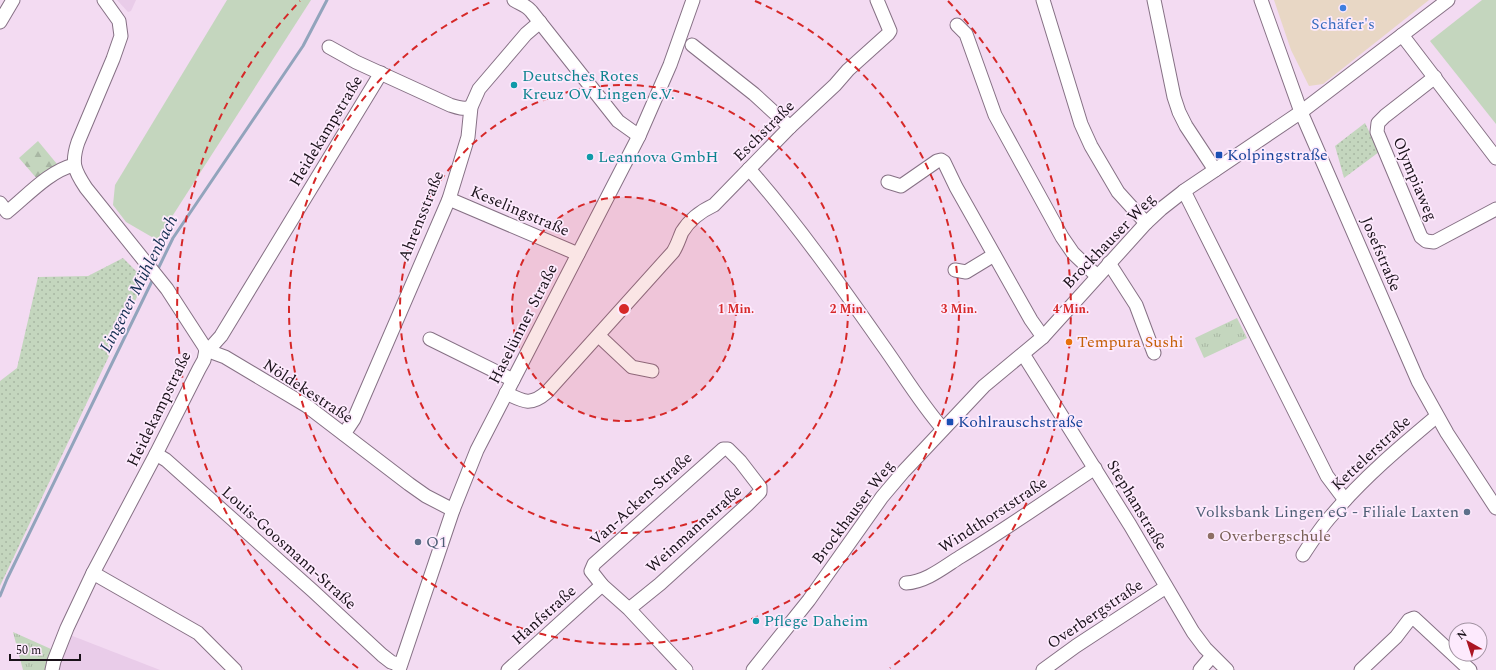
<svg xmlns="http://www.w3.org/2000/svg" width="1496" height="670" viewBox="0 0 1496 670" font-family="Spectral,serif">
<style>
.commercial{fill:#e8d7c5}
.built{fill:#e9cce9}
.grass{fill:url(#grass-dots)}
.forest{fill:url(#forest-firs)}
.park{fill:url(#park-tufts)}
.pitch{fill:#c4d6be}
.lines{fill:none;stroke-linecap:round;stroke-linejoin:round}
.stream{stroke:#92a4bc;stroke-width:3}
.minor-casing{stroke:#867185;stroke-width:15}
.minor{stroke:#fff;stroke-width:13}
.ring{fill:none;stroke:#d62828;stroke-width:2;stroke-dasharray:7 5}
.shop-dot{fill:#3f7fe0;stroke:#fdeafd;stroke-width:1.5}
.culture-dot{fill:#0f9aa8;stroke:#fdeafd;stroke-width:1.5}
.transit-dot{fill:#1a4fb4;stroke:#fdeafd;stroke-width:1.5}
.food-dot{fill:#e8710a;stroke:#fdeafd;stroke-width:1.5}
.service-dot{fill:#5c6f8a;stroke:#fdeafd;stroke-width:1.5}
.education-dot{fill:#8d6e63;stroke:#fdeafd;stroke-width:1.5}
.labels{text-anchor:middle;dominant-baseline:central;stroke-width:3.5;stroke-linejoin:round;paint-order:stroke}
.shop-label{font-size:16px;fill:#366cbe;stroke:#fdeafd}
.culture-label{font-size:16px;fill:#0d838f;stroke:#fdeafd;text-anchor:start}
.street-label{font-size:16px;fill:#191119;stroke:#fdeafd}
.transit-label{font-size:16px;fill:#164399;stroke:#fdeafd;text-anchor:start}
.food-label{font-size:16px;fill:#c56008;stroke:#fdeafd;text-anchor:start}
.service-label{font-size:16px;fill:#4e5e75;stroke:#fdeafd;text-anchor:end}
.education-label{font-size:16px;fill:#785e54;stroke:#fdeafd;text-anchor:start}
.water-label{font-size:17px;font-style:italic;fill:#132e51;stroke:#fdeafd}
.centre{fill:#d62828;stroke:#fdeafd;stroke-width:2}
.ring-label{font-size:12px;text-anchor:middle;font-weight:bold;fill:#d62828;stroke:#fdeafd;stroke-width:3.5;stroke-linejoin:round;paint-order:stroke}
</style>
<defs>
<pattern id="grass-dots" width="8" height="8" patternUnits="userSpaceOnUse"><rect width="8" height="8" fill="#c4d6be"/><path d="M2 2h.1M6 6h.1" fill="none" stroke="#a8b7a3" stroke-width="1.8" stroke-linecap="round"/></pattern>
<pattern id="forest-firs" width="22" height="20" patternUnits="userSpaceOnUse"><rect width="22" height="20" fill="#c4d6be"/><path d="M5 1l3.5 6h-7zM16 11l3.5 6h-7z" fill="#a8b7a3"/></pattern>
<pattern id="park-tufts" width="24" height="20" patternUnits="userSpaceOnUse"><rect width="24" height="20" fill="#c4d6be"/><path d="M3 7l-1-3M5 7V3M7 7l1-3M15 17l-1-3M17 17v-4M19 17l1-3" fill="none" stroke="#a8b7a3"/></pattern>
</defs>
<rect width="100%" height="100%" fill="#f3dbf2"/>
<path class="commercial" d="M1274 0H1429L1323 84 1309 86 1291 50Z"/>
<g class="built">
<path d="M117 0H136L131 11 128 12Z"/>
<path d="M70 635 160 670H59L60 663Z"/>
</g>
<g class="grass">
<path d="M1365 123 1379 152 1344 178 1335 146Z"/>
<path d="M123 258 145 280 0 586V381L17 368 38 277 88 276Z"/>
</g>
<path class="forest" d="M38 141 57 164 38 180 19 158Z"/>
<g class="park">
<path d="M1237 318 1247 338 1204 358 1195 338Z"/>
<path d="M13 632 51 649 46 670H23Z"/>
</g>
<g class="pitch">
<path d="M227 0H311L157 240 126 222 113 205 115 185Z"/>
<path d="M1482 0H1496V124L1430 41Z"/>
</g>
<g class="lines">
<g class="stream">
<path d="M157 271 173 238 303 46 327 0"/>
<path d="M0 596 7 579 154 277"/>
</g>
<defs>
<g id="minor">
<path d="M104 0 119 21 121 36 113 59 78 142C71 163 74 170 86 188L167 289 204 346 206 350"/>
<path d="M514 0C520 4 526 5 531 11L618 121 639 136"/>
<path d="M1043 0 1081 124 1091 146 1118 192 1146 223"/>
<path d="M1154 0 1174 97 1179 112 1186 126 1215 170"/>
<path d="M1261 0 1301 112 1418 381 1447 433 1496 508"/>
<path d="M0 22 13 0"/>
<path d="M957 25 966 34 995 115 1062 237 1073 253 1097 276"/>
<path d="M1402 35 1496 158"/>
<path d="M692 45 754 94 790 127"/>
<path d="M329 47 356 62 450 105C456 107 464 110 471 107"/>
<path d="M1435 77 1385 116 1378 123 1377 132 1421 237 1426 241 1434 242 1496 209"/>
<path d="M749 169C797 224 839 283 881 343 902 372 920 403 943 429"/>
<path d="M888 182 901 186 937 161 941 160 944 162 956 187 1031 320 1043 337"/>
<path d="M1184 191 1327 476 1345 500"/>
<path d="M449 199 578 254"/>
<path d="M0 203 7 212C27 196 49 171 74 165"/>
<path d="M1109 263 1136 305 1154 353"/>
<path d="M955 270 966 272 994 255"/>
<path d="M599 336 632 367 652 371"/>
<path d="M430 339 513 380"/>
<path d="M206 350 225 357 307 406 409 484 426 496 453 510"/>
<path d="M1023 354 1130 525 1193 632 1205 648 1227 670"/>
<path d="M506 393C524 402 531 406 547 392L673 252C677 246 679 239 682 232 690 219 701 211 714 205L790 127 835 85 848 70 888 34 890 31 877 0"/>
<path d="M344 434 354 419 449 199 468 137 471 107 479 89 526 34 540 22"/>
<path d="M156 454 166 460 313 591 382 655 391 662 400 665"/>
<path d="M1303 555C1312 541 1321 527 1332 515 1363 478 1400 447 1437 416"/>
<path d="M93 573 198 633 235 670"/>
<path d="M906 583C926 582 944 567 960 557 1006 529 1050 498 1095 468"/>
<path d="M629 609 660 584 747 505 760 492V487L740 461 728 449H723L594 564 591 571 602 585 629 609 686 670"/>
<path d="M52 670 54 661 67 628 93 573 156 454 199 369 204 360 206 350 212 346 221 336 381 73"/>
<path d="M399 670 453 510 477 450 639 136 670 65 693 0"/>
<path d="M508 670 602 585"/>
<path d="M753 670 809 600 882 497 904 471 984 386 1043 337 1146 223 1161 209 1184 191 1301 112 1448 0"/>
<path d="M1043 670 1076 646 1166 587"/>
<path d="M1200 670 1212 656"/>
<path d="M1361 670 1396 637 1409 620 1414 618 1470 670"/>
</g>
</defs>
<use href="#minor" class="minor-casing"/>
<use href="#minor" class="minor"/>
</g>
<circle cx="624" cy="309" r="112" fill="#d62828" fill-opacity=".12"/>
<g class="ring">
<circle cx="624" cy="309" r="112"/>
<circle cx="624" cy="309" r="224"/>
<path d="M755 1A335 335 0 1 1 493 1"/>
<path d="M358 668A447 447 0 0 1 300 1M948 1A447 447 0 0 1 890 668"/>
</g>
<circle class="shop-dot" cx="1343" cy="8" r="4"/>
<g class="culture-dot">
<circle cx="514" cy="85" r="4"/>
<circle cx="590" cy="157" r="4"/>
<circle cx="756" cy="621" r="4"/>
</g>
<g class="transit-dot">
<rect x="1215" y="151" width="8" height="8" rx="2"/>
<rect x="946" y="418" width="8" height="8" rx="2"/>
</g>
<circle class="food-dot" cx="1069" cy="342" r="4"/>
<g class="service-dot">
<circle cx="1467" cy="512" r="4"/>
<circle cx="418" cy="542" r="4"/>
</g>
<circle class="education-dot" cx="1211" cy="536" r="4"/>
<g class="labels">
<g class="shop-label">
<text x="1343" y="24">Schäfer's</text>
</g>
<g class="culture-label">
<text x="522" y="76">Deutsches Rotes<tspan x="522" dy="18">Kreuz OV Lingen e.V.</tspan></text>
<text x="598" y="157">Leannova GmbH</text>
<text x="764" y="621">Pflege Daheim</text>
</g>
<g class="street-label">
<text transform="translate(326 131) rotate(-59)">Heidekampstraße</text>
<text transform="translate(764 131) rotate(-45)">Eschstraße</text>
<text transform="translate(1415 179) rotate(67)">Olympiaweg</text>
<text transform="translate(520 211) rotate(23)">Keselingstraße</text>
<text transform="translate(421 216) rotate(-68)">Ahrensstraße</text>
<text transform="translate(1109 241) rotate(-46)">Brockhauser Weg</text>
<text transform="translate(1381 254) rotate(67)">Josefstraße</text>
<text transform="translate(523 324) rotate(-63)">Haselünner Straße</text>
<text transform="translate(308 391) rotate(33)">Nöldekestraße</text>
<text transform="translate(159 409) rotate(-64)">Heidekampstraße</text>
<text transform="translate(1371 453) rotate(-43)">Kettelerstraße</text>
<text transform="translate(641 499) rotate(-42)">Van-Acken-Straße</text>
<text transform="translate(1137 505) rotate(59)">Stephanstraße</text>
<text transform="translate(853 512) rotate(-53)">Brockhauser Weg</text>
<text transform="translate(993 515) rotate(-33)">Windthorststraße</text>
<text transform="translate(694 529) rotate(-42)">Weinmannstraße</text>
<text transform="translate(289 548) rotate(42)">Louis-Goosmann-Straße</text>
<text transform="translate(1095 614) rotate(-34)">Overbergstraße</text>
<text transform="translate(544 615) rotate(-42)">Hanfstraße</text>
</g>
<g class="transit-label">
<text x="1227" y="155">Kolpingstraße</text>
<text x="958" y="422">Kohlrauschstraße</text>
</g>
<g class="food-label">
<text x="1077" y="342">Tempura Sushi</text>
</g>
<g class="service-label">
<text x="1459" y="512">Volksbank Lingen eG - Filiale Laxten</text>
<text x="426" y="542" text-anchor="start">Q1</text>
</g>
<g class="education-label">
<text x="1219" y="536">Overbergschule</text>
</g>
<g class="water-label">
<text transform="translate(139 284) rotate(-63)">Lingener Mühlenbach</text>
</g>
</g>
<circle cx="624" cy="309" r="6" class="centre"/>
<g class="ring-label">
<text x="736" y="313">1 Min.</text>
<text x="848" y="313">2 Min.</text>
<text x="959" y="313">3 Min.</text>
<text x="1071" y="313">4 Min.</text>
</g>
<g transform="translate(1468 642) rotate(321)"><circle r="19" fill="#fdeafd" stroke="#a293a2"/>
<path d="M0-3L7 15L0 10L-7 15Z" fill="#ab1623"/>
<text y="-6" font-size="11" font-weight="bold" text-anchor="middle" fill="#191119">N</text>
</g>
<path d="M10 654v6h70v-6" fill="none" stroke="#191119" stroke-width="2"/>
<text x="16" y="654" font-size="12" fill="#191119" stroke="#fdeafd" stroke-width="3" paint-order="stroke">50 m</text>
</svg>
